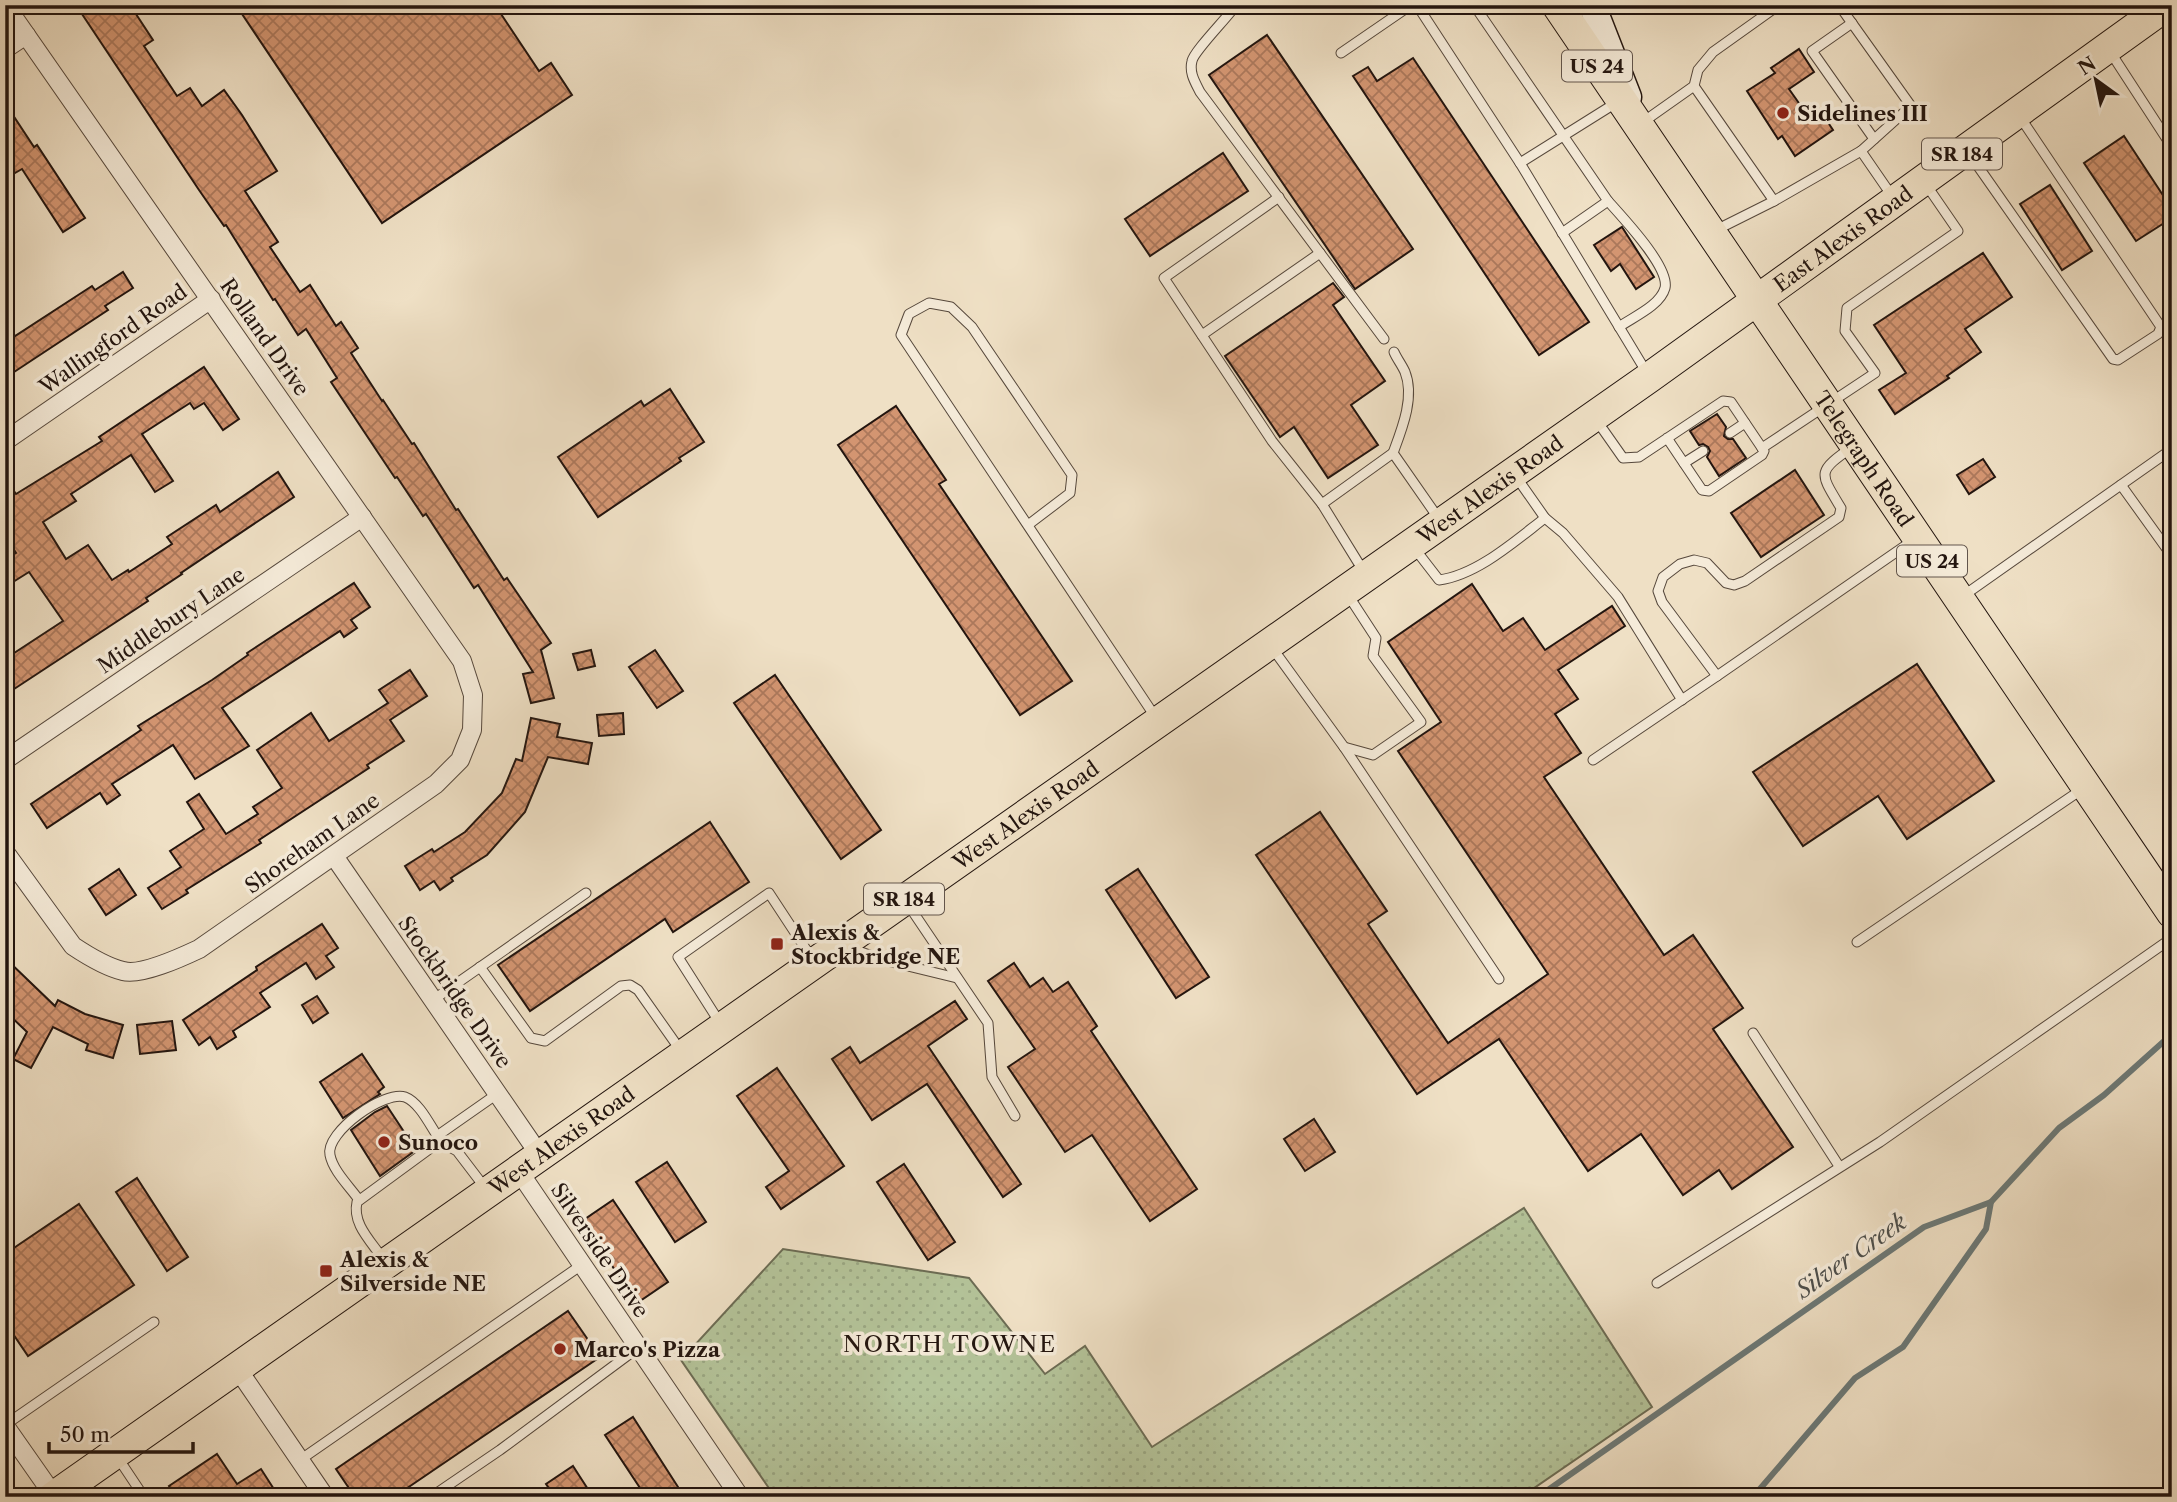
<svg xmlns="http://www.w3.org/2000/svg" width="2177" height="1502" viewBox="0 0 2177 1502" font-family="'Libre Caslon Text',serif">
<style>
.grass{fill:url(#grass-dots);stroke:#6c6c54;stroke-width:2}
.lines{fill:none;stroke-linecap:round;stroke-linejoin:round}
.stream{stroke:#6c7977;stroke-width:6}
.building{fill:url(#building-cross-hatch);stroke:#23150f;stroke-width:2}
.lane-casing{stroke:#56483c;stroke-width:11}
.street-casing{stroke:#56483c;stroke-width:20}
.secondary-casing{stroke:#23150f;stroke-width:29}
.primary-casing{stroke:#23150f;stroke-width:32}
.lane{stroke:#f5ebd9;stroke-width:9}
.street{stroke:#f5ebd9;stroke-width:18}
.secondary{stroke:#f5ebd9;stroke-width:26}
.primary{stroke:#efe0c5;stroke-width:30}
.poi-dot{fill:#8f2418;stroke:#f5ebd9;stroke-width:2.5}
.labels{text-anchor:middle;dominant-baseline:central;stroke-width:7;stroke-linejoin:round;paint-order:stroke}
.shield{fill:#f5ebd9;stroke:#62554c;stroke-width:2}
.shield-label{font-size:19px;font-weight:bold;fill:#23150f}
.poi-label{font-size:21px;font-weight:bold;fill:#23150f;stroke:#f5ebd9;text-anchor:start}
.street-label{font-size:21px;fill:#23150f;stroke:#f5ebd9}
.water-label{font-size:23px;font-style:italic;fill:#4d4f4c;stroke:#f5ebd9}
.neighbourhood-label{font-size:23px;letter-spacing:2px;fill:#23150f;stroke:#f5ebd9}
</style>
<defs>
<pattern id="grass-dots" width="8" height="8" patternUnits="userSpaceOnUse" patternTransform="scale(1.75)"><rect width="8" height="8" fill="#b4c399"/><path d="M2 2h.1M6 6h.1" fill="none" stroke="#9aa783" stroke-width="1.8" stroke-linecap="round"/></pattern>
<pattern id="building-cross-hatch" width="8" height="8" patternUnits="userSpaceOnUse" patternTransform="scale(1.75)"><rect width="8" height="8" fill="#d39571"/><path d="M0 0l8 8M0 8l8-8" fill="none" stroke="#ab785b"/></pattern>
</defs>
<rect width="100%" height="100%" fill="#efe0c5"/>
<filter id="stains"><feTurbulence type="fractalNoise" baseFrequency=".00286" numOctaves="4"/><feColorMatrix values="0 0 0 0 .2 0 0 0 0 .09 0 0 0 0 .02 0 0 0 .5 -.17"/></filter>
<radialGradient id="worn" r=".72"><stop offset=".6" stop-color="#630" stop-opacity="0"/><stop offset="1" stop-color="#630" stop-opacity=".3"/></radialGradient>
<path class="grass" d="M1524 1208 1652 1407 1521 1497H775L681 1360 783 1249 969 1278 1045 1374 1085 1346 1152 1447Z"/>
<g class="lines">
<g class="stream">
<path d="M1538 1497 1924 1227 1991 1202 2059 1128 2104 1095 2172 1034"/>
<path d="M1753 1497 1855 1378 1903 1347 1986 1229 1991 1202"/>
</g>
</g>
<g class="building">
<path d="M76 5H130L153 40 144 46 177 96 190 88 202 106 224 90 242 115 277 171 245 191 278 242 270 247 300 292 310 285 336 326 341 322 358 348 351 353 382 401 383 400 412 444 414 443 456 510 458 509 504 580 507 578 551 643 541 650 554 698 531 703 523 674 533 672 478 585 474 588 426 514 423 516 397 477 395 478 331 382 337 378 306 329 298 335 275 299 273 300 226 225 224 226 199 190Z"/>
<path d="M236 5H495L539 71 551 63 572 95 382 223Z"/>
<path d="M1267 35 1413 249 1355 289 1209 75Z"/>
<path d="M1799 49 1814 72 1789 89 1808 116 1819 109 1833 130 1795 156 1782 136 1778 139 1747 91 1775 73 1771 68Z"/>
<path d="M1413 58 1589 322 1539 355 1353 76 1368 67 1377 81Z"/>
<path d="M5 103 34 147 37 145 85 218 63 232 22 169 15 173 5 158Z"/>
<path d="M2124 136 2172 209V218L2136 241 2084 163Z"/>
<path d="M1223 153 1248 191 1150 256 1125 219Z"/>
<path d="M2050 185 2092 251 2062 270 2020 204Z"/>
<path d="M1622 227 1654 277 1636 289 1620 264 1611 271 1594 245Z"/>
<path d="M1983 253 2012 297 1965 329 1981 352 1947 376 1949 378 1895 414 1879 390 1906 373 1874 325Z"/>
<path d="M123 272 133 288 105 306 108 310 5 378V321L15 336 92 286 95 290Z"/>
<path d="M1333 283 1344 297 1333 305 1385 381 1351 405 1378 445 1328 478 1294 427 1280 437 1225 356Z"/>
<path d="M204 367 239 419 223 430 204 403 194 409 190 403 142 434 173 481 155 492 131 455 71 494 76 501 43 522 66 559 88 545 112 580 128 570 129 572 172 544 167 537 216 505 220 512 278 472 294 497 181 573 182 574 146 598 148 601 5 695V659L63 621 29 572 5 587V559L16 553 5 536V478L16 494 102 441 99 437Z"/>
<path d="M670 389 704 442 679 458 681 461 598 517 558 457 641 401 644 406Z"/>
<path d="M896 406 946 480 939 484 1072 681 1020 715 838 445Z"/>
<path d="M1717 414 1726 427 1724 436 1728 439H1733L1746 458 1719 476 1707 457 1710 451 1708 447 1703 444 1699 445 1690 431Z"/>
<path d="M1983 459 1995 477 1969 494 1957 475Z"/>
<path d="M1795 470 1824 515 1761 557 1731 513Z"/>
<path d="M354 583 370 607 351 620 357 628 344 637 340 631 222 708 249 746 195 779 173 745 112 784 120 795 107 804 100 793 47 828 31 804 141 730 138 726 212 680 248 655 247 653Z"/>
<path d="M1472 584 1503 631 1523 618 1545 650 1612 606 1625 626 1558 670 1578 699 1555 714 1581 753 1544 777 1664 955 1693 935 1743 1008 1713 1029 1793 1147 1732 1189 1719 1170 1683 1195 1641 1134 1588 1171 1499 1039 1417 1094 1256 855 1320 812 1387 911 1368 924 1448 1043 1548 974 1398 751 1441 722 1388 642Z"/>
<path d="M591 650 595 666 578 670 573 654Z"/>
<path d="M655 650 683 691 657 708 629 667Z"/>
<path d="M1917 664 1994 781 1907 839 1878 796 1803 846 1753 772Z"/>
<path d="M410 670 427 696 390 720 404 741 367 765 369 768 259 840 261 843 186 890 188 893 162 909 148 888 181 867 170 851 204 829 187 802 199 794 226 834 258 814 253 807 282 788 257 750 311 713 329 741 388 703 379 690Z"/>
<path d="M775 675 881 830 841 859 734 703Z"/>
<path d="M623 713 624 734 599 736 597 715Z"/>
<path d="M531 718 560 724 557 737 592 743 588 764 548 757 525 812 487 855 451 878 453 881 440 890 434 881 420 890 405 866 432 849 434 852 465 832 502 793 516 759 522 761Z"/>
<path d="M710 822 749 882 673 932 665 919 530 1011 498 965Z"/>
<path d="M119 869 136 895 106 915 89 889Z"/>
<path d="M1138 869 1209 977 1176 998 1106 890Z"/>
<path d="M322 924 338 948 326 956 334 967 316 979 306 963 260 993 270 1007 233 1031 236 1037 217 1049 210 1037 199 1045 183 1020 257 970 256 967Z"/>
<path d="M5 958 55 1006 58 1000 85 1014 123 1025 113 1058 86 1050 88 1044 53 1027 31 1068 13 1059 27 1032 5 1011Z"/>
<path d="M1014 963 1030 987 1043 978 1053 992 1068 982 1097 1026 1091 1031 1197 1189 1150 1221 1092 1135 1065 1152 1008 1067 1035 1049 988 981Z"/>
<path d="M317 996 328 1013 313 1023 302 1005Z"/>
<path d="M955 1001 967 1019 928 1046 1021 1184 1003 1197 927 1084 872 1120 832 1059 850 1047 860 1063Z"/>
<path d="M172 1021 176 1050 140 1054 137 1025Z"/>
<path d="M362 1054 384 1087 378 1092 380 1094 343 1118 320 1082Z"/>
<path d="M777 1068 844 1166 781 1209 766 1187 789 1171 737 1096Z"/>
<path d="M387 1106 416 1150 380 1176 351 1130 375 1112Z"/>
<path d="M1314 1119 1335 1152 1305 1171 1284 1139Z"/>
<path d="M667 1162 706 1222 675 1242 636 1182Z"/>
<path d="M904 1164 955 1242 928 1260 877 1182Z"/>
<path d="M137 1178 188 1257 167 1271 116 1192Z"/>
<path d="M613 1200 668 1282 637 1303 582 1221Z"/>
<path d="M79 1204 134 1285 28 1356 5 1322V1254Z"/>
<path d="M568 1311 600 1357 394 1497H355L336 1469Z"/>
<path d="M633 1417 678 1487 664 1497H646L605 1435Z"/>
<path d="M217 1454 237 1484 261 1469 279 1497H176L169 1486Z"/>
<path d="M573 1466 593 1497H555L546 1484Z"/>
</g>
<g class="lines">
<defs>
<g id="lane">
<path d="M1236 5C1228 17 1194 51 1192 61 1189 73 1195 82 1200 92L1384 339"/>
<path d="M1417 5 1520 163 1647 373"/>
<path d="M1474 5 1608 201 1562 233"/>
<path d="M1839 5 1911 106 1861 151 1892 196"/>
<path d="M1852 23 1812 51 1874 139"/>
<path d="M1341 53 1411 5"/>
<path d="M2111 53 2172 147"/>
<path d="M1694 86 1774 201 1861 151"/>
<path d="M1643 122 1694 86 1698 70 1713 52 1779 5"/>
<path d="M1968 152 2113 359 2118 360 2158 334 2161 327 2020 117"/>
<path d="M1520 163 1619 101"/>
<path d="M1279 197 1164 278 1272 441 1322 504"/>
<path d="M1608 201C1622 217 1670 267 1665 288 1660 306 1633 317 1619 327"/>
<path d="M1716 230 1774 201"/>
<path d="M1202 335 1320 253"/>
<path d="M1597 421 1623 458 1639 457 1723 401 1731 402 1764 451 1762 455 1709 491 1702 490 1667 438"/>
<path d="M1730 433 1745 423"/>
<path d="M1852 447C1817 472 1819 472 1841 508L1839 517 1745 581 1734 585 1726 583 1707 563 1694 560 1680 564 1663 577 1658 591 1662 602 1717 676 1915 539"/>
<path d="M1762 448 1875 373 1845 331 1847 308 1958 231 1925 183"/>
<path d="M1393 453C1402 429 1415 397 1405 372 1402 365 1397 359 1394 352"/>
<path d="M1684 463 1703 451"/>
<path d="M1517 478 1545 518 1563 533 1618 597 1682 700"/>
<path d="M2121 485 2172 556"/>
<path d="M1028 525 1070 493 1072 475 972 327 951 307 929 303 909 314 901 335 1156 718"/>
<path d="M1415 549 1439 580C1477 575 1515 541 1545 518"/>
<path d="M1364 572 1322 504 1393 453 1439 519"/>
<path d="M1963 596 2172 449"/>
<path d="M1273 649 1344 747 1499 979"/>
<path d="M1344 747 1373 755 1421 722 1373 656 1376 638 1348 595"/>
<path d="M1593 760 1717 676"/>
<path d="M907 903 988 1023 992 1077 1015 1116"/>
<path d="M1857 942 2081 790"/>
<path d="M847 947 883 960 957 978"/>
<path d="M480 967 531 1038 545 1041 621 986 630 985 638 990 681 1051"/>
<path d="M433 1000 586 893"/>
<path d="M720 1023 678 957 769 893 813 960"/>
<path d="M1753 1033 1839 1166"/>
<path d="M437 1136 497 1094"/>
<path d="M359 1200C350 1187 333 1171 330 1155 325 1132 385 1090 405 1097 421 1103 432 1130 442 1143"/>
<path d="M383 1259C371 1241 352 1224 357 1202L432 1147 442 1143 457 1151 486 1189"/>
<path d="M1657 1283 1880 1142 2172 938"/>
<path d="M5 1425 154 1322"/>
<path d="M118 1458 144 1497"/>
<path d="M300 1460 583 1264"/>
<path d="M84 1481 95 1497"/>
<path d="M431 1497 500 1450 639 1347"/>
</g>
<g id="street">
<path d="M5 5 462 661 473 695 472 730 460 760 436 784 199 949C182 957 141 976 123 971 106 967 88 956 73 946L5 852"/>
<path d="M5 49 26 35"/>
<path d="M5 441 211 299"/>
<path d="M5 760 362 517"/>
<path d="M334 856 539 1154"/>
<path d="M518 1170 740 1497"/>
<path d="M237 1368 325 1497"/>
<path d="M5 1426 54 1496"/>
</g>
<path id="secondary" d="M1592 5 1628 97"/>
<g id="primary">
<path id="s1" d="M1557 5 2172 913"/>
<path id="s2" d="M53 1497 1650 377 2167 5"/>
</g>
</defs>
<use href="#lane" class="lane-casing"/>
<use href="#street" class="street-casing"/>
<use href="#secondary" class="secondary-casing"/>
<use href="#primary" class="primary-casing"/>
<use href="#lane" class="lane"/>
<use href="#street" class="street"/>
<use href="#secondary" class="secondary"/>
<use href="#primary" class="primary"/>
</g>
<g class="poi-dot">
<circle cx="1783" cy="113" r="7"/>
<rect x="770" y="937" width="14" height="14" rx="3.5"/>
<circle cx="384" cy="1142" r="7"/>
<rect x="319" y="1264" width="14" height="14" rx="3.5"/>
<circle cx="560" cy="1349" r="7"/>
</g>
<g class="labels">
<g class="shield">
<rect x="1562" y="50.5" width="70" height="31" rx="5"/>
<rect x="1922" y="138.5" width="80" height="31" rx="5"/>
<rect x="1897" y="545.5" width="70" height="31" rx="5"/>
<rect x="864" y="883.5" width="80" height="31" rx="5"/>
</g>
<g class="shield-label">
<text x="1597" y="66">US 24</text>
<text x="1962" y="154">SR 184</text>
<text x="1932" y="561">US 24</text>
<text x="904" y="899">SR 184</text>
</g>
<g class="poi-label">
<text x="1797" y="113">Sidelines III</text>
<text x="791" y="932">Alexis &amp;<tspan x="791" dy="24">Stockbridge NE</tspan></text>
<text x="398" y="1142">Sunoco</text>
<text x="340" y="1259">Alexis &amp;<tspan x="340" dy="24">Silverside NE</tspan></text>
<text x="574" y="1349">Marco's Pizza</text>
</g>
<g class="street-label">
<text stroke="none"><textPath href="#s2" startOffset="2188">East Alexis Road</textPath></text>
<text transform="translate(265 337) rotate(55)">Rolland Drive</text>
<text transform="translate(113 339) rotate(-35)">Wallingford Road</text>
<text stroke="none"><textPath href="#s1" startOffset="548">Telegraph Road</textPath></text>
<text stroke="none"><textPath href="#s2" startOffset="1755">West Alexis Road</textPath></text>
<text transform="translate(171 620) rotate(-34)">Middlebury Lane</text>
<text stroke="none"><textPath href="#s2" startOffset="1188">West Alexis Road</textPath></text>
<text transform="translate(312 843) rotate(-35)">Shoreham Lane</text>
<text transform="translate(455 992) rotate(55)">Stockbridge Drive</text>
<text stroke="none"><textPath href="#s2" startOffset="621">West Alexis Road</textPath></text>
<text transform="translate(600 1250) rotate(56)">Silverside Drive</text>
</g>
<g class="water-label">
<text transform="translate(1851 1256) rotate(-35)">Silver Creek</text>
</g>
<g class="neighbourhood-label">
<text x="950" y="1344">NORTH TOWNE</text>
</g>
</g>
<rect width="2177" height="1502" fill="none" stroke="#efe0c5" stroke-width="28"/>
<rect x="7" y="7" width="2163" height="1488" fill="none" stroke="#23150f" stroke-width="3.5"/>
<rect x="14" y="14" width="2149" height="1474" fill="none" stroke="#23150f" stroke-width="2"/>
<g transform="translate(2096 80) rotate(327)" stroke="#f5ebd9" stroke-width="5" paint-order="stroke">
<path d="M0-5L12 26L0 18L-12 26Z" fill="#23150f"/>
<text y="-10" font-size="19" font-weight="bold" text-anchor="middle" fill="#23150f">N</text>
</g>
<path d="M49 1442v10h144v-10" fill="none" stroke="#23150f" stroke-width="3.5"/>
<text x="60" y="1442" font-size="21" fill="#23150f" stroke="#f5ebd9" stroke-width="5" paint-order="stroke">50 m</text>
<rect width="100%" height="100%" filter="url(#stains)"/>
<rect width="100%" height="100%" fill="url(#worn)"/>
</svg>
